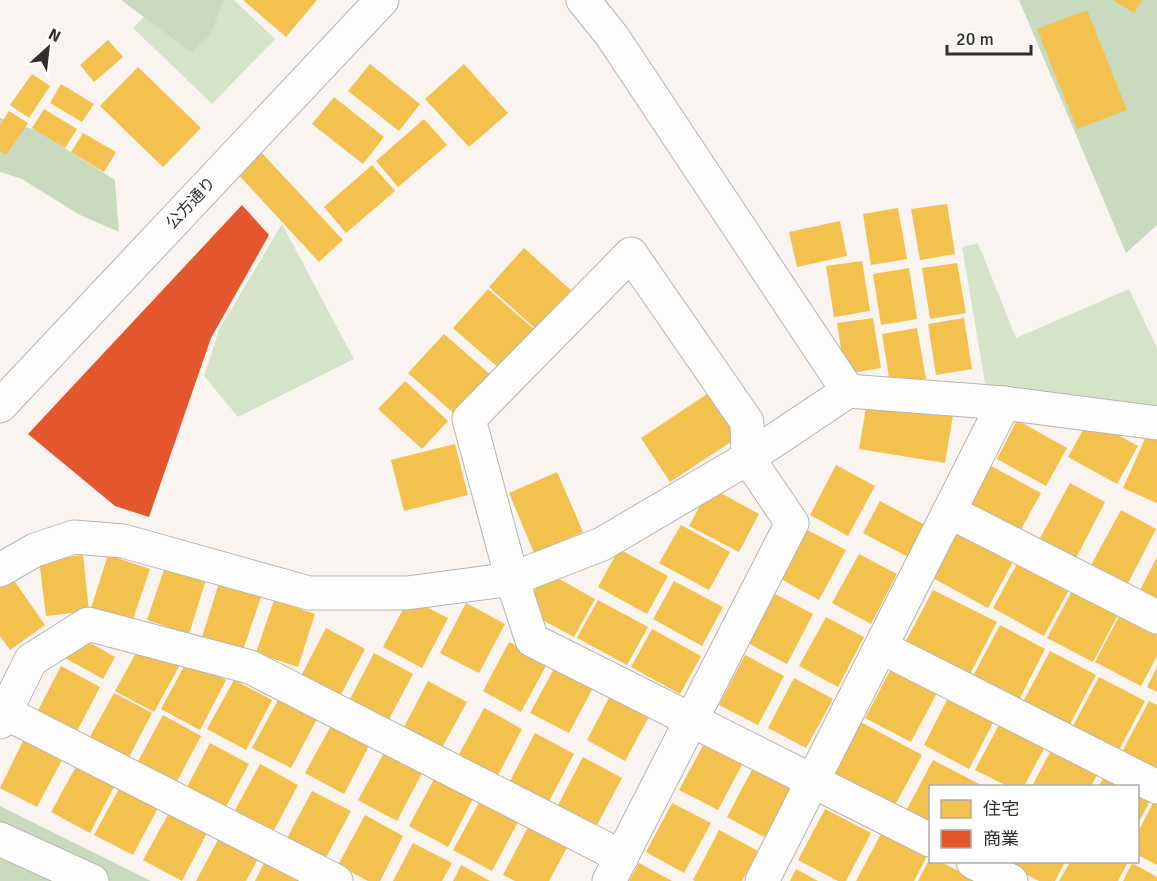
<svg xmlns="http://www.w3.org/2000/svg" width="1157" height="881" viewBox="0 0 1157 881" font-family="Signika,'Noto Sans JP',sans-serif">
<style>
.green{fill:#d5e4c9}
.forest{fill:#cadabe}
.homes{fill:#f2c14e}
.shops{fill:#e4572e}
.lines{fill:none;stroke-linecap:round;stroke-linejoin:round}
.minor-casing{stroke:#b8b3af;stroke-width:35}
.minor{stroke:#fefdfd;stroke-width:33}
.labels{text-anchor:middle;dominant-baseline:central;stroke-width:6;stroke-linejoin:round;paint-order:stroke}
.street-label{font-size:16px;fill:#342e29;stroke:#fff}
</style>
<rect width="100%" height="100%" fill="#f9f4f0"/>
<g class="green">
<path d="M160 0H234L275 39 212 104 133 28Z"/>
<path d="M282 224 354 359 238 417 204 376 219 330Z"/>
<path d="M978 243 1016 338 1129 289 1157 348V407L986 389 962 247Z"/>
</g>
<g class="forest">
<path d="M121 0H224L210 35 191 52Z"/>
<path d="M1019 0H1157V225L1126 253Z"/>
<path d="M0 118 38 131 115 180 119 232 80 215 22 179 0 172Z"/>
<path d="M0 806 151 881H0Z"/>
</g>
<g class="homes">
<path d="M243 0H317L286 37Z"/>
<path d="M1113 0H1142L1134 13Z"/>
<path d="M1087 10 1127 110 1077 129 1037 29Z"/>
<path d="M108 40 123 57 94 82 80 65Z"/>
<path d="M370 64 420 104 399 131 348 91Z"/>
<path d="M464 64 508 113 469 147 425 99Z"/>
<path d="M138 67 201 128 163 167 100 106Z"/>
<path d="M32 74 50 86 29 118 10 105Z"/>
<path d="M61 84 94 104 82 122 50 103Z"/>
<path d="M334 97 384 137 363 164 312 124Z"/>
<path d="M44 109 77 129 65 148 32 128Z"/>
<path d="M9 111 28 123 6 155 0 151V125Z"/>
<path d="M424 119 447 145 398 187 376 161Z"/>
<path d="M83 133 116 152 104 172 71 152Z"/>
<path d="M260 151 343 240 319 262 236 172Z"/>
<path d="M372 165 395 191 346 233 324 207Z"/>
<path d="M947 204 955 254 920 260 911 209Z"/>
<path d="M898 208 907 259 871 265 863 214Z"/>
<path d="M840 221 847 256 797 267 789 232Z"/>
<path d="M524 248 573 292 538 331 489 287Z"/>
<path d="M862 261 870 311 834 317 826 266Z"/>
<path d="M957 263 966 313 930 319 922 268Z"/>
<path d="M909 268 917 319 881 325 873 274Z"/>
<path d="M488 289 537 332 502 371 453 328Z"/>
<path d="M873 318 881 368 845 374 837 323Z"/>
<path d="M964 318 972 369 936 375 928 324Z"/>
<path d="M917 328 926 379 890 384 882 334Z"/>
<path d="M444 334 493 377 458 417 408 373Z"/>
<path d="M405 381 448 421 422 449 378 409Z"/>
<path d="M710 392 740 436 670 482 641 438Z"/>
<path d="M867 402 953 415 945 463 859 449Z"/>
<path d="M1089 419 1138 446 1117 484 1068 457Z"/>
<path d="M1017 420 1067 448 1046 486 997 459Z"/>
<path d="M1148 432 1157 436V503L1123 488Z"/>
<path d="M455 444 468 495 404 511 391 460Z"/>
<path d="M836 465 875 486 848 536 810 515Z"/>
<path d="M991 466 1041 493 1020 531 970 504Z"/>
<path d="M557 472 583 532 534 553 509 493Z"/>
<path d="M1070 483 1105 502 1075 560 1039 540Z"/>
<path d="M710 487 759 514 739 552 689 526Z"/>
<path d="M880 501 925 525 908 557 863 533Z"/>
<path d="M1121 510 1156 529 1126 587 1090 567Z"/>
<path d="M681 525 730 552 709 590 659 563Z"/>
<path d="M959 525 1016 556 988 608 931 577Z"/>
<path d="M807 530 846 550 819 600 781 579Z"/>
<path d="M619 549 668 576 647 614 598 587Z"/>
<path d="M859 554 897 574 871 624 832 603Z"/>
<path d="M83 555 89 611 46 616 39 560Z"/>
<path d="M108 555 150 569 132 622 91 608Z"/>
<path d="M1157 557V608L1136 598Z"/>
<path d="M1020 558 1071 586 1044 636 993 608Z"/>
<path d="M165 567 206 580 189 634 147 620Z"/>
<path d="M545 571 595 599 574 637 524 610Z"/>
<path d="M13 579 45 625 10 650 0 636V588Z"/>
<path d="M674 581 723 607 702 646 653 619Z"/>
<path d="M219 583 261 597 243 650 202 637Z"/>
<path d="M1074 587 1120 611 1093 662 1047 638Z"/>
<path d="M933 590 997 622 970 674 906 641Z"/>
<path d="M775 594 813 614 787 664 748 643Z"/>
<path d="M409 598 448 618 422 668 383 647Z"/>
<path d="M274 600 315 614 298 667 256 653Z"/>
<path d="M598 600 648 627 627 665 577 638Z"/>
<path d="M466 603 505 624 479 673 440 653Z"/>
<path d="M1122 611 1157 629V656L1141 686 1095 662Z"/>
<path d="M826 617 864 637 838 687 799 666Z"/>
<path d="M1000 625 1045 649 1019 700 973 676Z"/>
<path d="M326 628 365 649 339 698 300 678Z"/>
<path d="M652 629 701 656 680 694 631 667Z"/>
<path d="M78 636 115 657 103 679 65 658Z"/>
<path d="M142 642 181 663 154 712 115 691Z"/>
<path d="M509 642 548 662 521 712 483 691Z"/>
<path d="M1050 651 1096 675 1069 726 1023 702Z"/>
<path d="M374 653 413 674 387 723 348 703Z"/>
<path d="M745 655 784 676 758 725 719 705Z"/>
<path d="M188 659 226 680 200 730 161 709Z"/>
<path d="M557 663 595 684 569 733 530 713Z"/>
<path d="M61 666 100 687 74 737 35 716Z"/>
<path d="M892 667 938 691 911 742 865 718Z"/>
<path d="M1157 667V692L1147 687Z"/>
<path d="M1099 677 1145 701 1118 752 1072 728Z"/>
<path d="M794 678 833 699 806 748 768 728Z"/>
<path d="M234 680 272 700 246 750 207 729Z"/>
<path d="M428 681 467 702 440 751 402 731Z"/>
<path d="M613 690 652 711 625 761 587 740Z"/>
<path d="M114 693 152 713 126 763 87 742Z"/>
<path d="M950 694 996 717 969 769 924 745Z"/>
<path d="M279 698 317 719 291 768 252 748Z"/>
<path d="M1149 701 1157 705V771L1122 752Z"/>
<path d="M484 708 522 729 496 779 457 758Z"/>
<path d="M163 715 201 736 175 785 136 765Z"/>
<path d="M855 719 922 755 894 807 827 771Z"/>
<path d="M1002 719 1047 743 1024 786H1007L975 770Z"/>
<path d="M332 724 370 744 344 794 305 773Z"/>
<path d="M535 733 574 754 548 803 509 783Z"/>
<path d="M25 737 63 758 37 807 0 788Z"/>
<path d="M706 740 744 761 718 810 679 790Z"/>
<path d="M210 743 249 764 222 814 184 793Z"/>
<path d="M1054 745 1100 770 1091 786H1032Z"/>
<path d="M385 751 423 771 397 821 358 800Z"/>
<path d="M583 757 622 778 596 827 557 807Z"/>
<path d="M933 760 979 784 978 786H930V824L906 811Z"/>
<path d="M78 763 116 783 90 833 51 812Z"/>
<path d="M260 764 298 785 272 834 233 814Z"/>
<path d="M753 768 792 788 766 838 727 817Z"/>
<path d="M1106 773 1132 786H1099Z"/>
<path d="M435 777 474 797 448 847 409 826Z"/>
<path d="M121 785 159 806 133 855 94 835Z"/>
<path d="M1138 789 1152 797 1138 824Z"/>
<path d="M312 791 351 811 324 861 286 840Z"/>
<path d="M1155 799 1157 800V865L1138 855V832Z"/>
<path d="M480 801 518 822 492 871 453 850Z"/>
<path d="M672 803 711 823 684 873 646 852Z"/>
<path d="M825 809 871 833 846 881H838L798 860Z"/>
<path d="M170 811 208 831 182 881 143 860Z"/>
<path d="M365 815 403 836 380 881H368L338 865Z"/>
<path d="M529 825 568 846 549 881H515L503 875Z"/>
<path d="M719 830 758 851 742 881H695L693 880Z"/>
<path d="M882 832 927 856 914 881H856Z"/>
<path d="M220 836 259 857 246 881H196Z"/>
<path d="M413 843 452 863 442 881H393Z"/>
<path d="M930 858V862H941L978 881H918Z"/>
<path d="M265 861 303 881H255Z"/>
<path d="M1007 862H1065L1055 881H1039L1006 864Z"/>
<path d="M1070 862H1128L1118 881H1059Z"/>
<path d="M639 863 672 881H629Z"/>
<path d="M1132 863 1157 877V881H1123Z"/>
<path d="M461 865 490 881H453Z"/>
<path d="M796 869 818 881H790Z"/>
</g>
<path class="shops" d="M242 205 269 235 211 338 149 517 115 506 28 434Z"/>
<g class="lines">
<defs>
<g id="minor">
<path d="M583 0 612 36 848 391"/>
<path d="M0 406 382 0"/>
<path d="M950 512 1157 617"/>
<path d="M0 570 35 550 74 537 123 541 309 593H407L512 579 602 544 748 458 848 391 1004 403 1157 423"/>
<path d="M881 647 1157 787"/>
<path d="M0 710 336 881"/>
<path d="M0 722 31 660 88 624 250 667 622 857"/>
<path d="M0 839 92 881"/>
<path d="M973 862 1011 881"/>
<path d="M609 881 792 523 748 458 747 422 631 254 469 419 512 579 532 640 930 840"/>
<path d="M762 881 1004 403"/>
</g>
</defs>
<use href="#minor" class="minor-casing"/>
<use href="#minor" class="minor"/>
</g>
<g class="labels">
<g class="street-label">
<text transform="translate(191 203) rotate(-47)">公方通り</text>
</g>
</g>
<rect x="929" y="785" width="210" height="78" fill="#ffffff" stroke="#aeaba9" stroke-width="1.5"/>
<rect x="941" y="800" width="30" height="18" fill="#f2c14e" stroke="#aeaba9" stroke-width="1.5"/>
<text x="983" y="815" font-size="18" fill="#342e29">住宅</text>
<rect x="941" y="830" width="30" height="18" fill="#e4572e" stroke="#aeaba9" stroke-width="1.5"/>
<text x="983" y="845" font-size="18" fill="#342e29">商業</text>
<g transform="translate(48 48) rotate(27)" stroke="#ffffff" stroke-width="4.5" paint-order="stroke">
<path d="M0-4.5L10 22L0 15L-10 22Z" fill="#342e29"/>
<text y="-9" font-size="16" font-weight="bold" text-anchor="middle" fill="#342e29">N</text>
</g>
<path d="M947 45v9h84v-9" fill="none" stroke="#342e29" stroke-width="3"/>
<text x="956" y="45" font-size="18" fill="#342e29" stroke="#ffffff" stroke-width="4.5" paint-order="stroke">20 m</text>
</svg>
